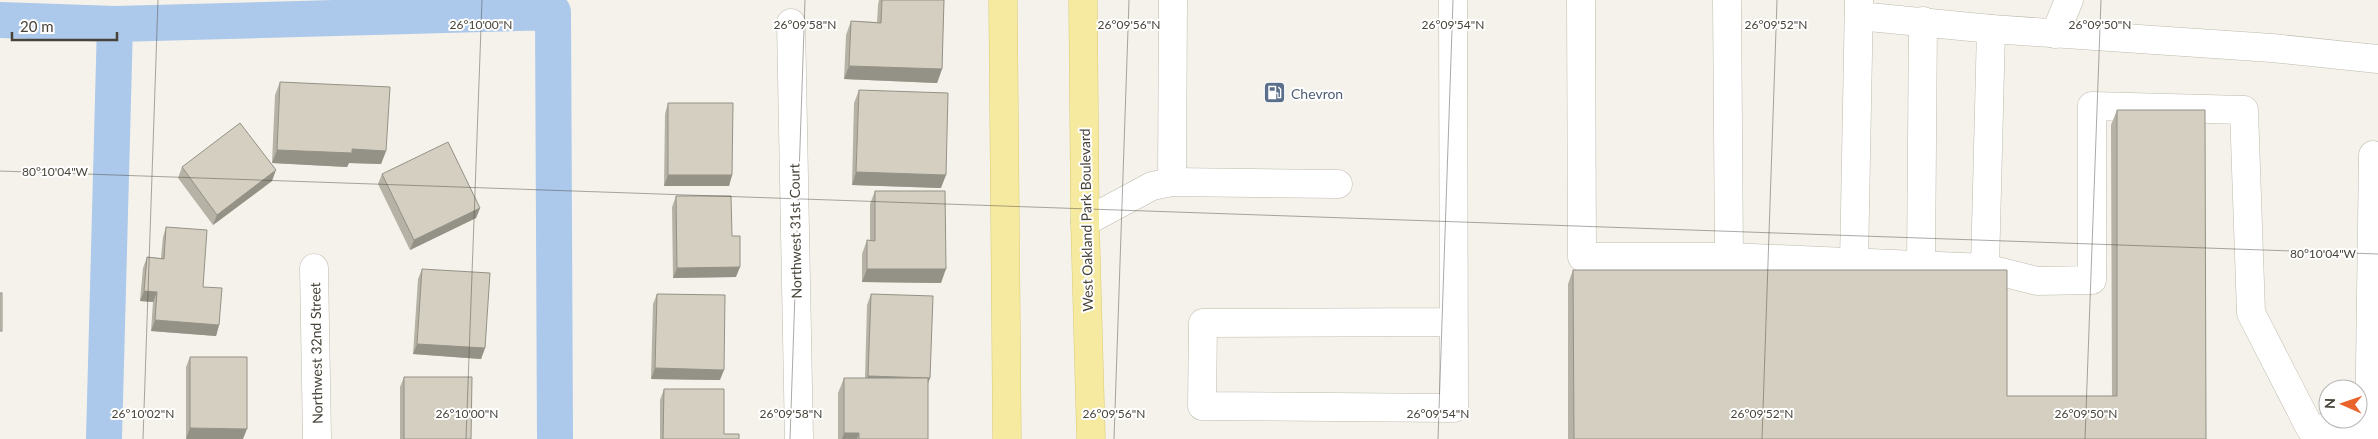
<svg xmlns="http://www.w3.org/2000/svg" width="2378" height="439" viewBox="0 0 2378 439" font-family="Lato,sans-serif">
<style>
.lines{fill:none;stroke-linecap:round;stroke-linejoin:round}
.canal{stroke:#acc8eb;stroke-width:36}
.minor-casing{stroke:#bebbad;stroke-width:29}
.major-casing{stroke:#daca71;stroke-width:29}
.minor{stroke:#fff;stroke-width:28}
.major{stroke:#f6eaa0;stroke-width:28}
.wall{fill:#b6b2a5}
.shaded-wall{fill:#949186}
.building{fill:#d4cfc0;stroke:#949186}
.ticks{fill:none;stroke:#474339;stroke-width:1;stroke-opacity:0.45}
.labels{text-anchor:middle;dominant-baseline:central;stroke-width:4;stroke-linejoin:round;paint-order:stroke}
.service-label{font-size:14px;fill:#4e5e75;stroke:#fff;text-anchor:start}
.street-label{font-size:14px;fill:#474339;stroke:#fff}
.ticks-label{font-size:12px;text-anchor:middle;fill:#474339;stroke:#fff;stroke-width:4;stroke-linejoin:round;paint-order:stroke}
</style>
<rect width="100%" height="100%" fill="#f4f2ea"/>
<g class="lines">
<g class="canal">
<path d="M0 20 115 24 553 12 555 439"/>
<path d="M104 439 115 24"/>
</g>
<defs>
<g id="minor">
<path d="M1453 0 1454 408 1202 406 1203 323 1453 322"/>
<path d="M1581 0 1582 257H1729L1727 0"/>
<path d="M791 23 799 439"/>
<path d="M1991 29 2272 48 2378 59"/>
<path d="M2055 34 2069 0"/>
<path d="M1172 182 1173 0"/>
<path d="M1085 222 1152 186 1172 182 1338 184"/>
<path d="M1729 257 1985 268 1991 29 1859 16"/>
<path d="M1854 263 1859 0"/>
<path d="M1921 264 1923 21"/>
<path d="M314 268 317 439"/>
<path d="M1985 268 2037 281 2092 280V106L2244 110 2251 313 2310 428 2378 431"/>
<path d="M2369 439 2373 155"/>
</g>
<g id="major">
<path d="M1003 0 1007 439"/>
<path d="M1083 0 1085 222 1091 439"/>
</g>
</defs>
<use href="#minor" class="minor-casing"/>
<use href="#major" class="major-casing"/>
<use href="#minor" class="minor"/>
<use href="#major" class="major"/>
</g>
<g class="wall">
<path d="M879 0H944L942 69 937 83 844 79 846 35 851 21 877 22 878 5Z"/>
<path d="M280 82 386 151 381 164 349 163 347 167 272 163 275 95Z"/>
<path d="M859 90 941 188 852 185 854 103Z"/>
<path d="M668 103 732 175 729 186H664L665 114Z"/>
<path d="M2117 110 2206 439H1568V284L1573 270 2007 396H2112L2111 125Z"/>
<path d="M182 167 272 181 213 225 178 178Z"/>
<path d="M382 174 480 208 476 218 410 250 378 184Z"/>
<path d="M875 191 941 283 862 282V254L867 240H870V204Z"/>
<path d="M676 196 732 236 736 277 673 278 672 207Z"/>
<path d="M166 227 203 287 219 325 216 336 151 331 153 302 140 301 143 268 147 257 161 258 163 237Z"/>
<path d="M422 269 485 348 481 359 413 354 418 279Z"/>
<path d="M657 294 720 380 651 379 653 304Z"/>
<path d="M871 294 930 378 928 382V439H838V393L844 378H865L867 305Z"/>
<path d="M190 357H247L186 439V367Z"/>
<path d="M404 377 471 439H400V387Z"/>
<path d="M664 389 724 434 739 439H660V400Z"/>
</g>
<g class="shaded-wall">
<path d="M849 66 942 69 937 83 844 79Z"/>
<path d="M352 149 386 151 381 164 349 163 347 167 272 163 277 150Z"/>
<path d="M276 170 272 181 213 225 217 215Z"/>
<path d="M856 172 946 175 941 188 852 185Z"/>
<path d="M668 175H732L729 186H664Z"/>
<path d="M480 208 476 218 410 250 414 240Z"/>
<path d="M740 267 736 277 673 278 677 268Z"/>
<path d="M867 269H946L941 283 862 282Z"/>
<path d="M144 291 157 292 153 302 140 301Z"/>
<path d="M155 320 219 325 216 336 151 331Z"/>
<path d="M417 344 485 348 481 359 413 354Z"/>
<path d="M655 368 724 370 720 380 651 379Z"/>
<path d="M868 376 930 378 926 389 864 387Z"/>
<path d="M190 428 247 429 243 439H186Z"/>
<path d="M844 433H859L857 439H842Z"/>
</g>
<g class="building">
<path d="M882 0H944L942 69 849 66 851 21 881 23Z"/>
<path d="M280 82 390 87 386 151 352 149V153L277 150Z"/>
<path d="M859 90 948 93 946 175 856 172Z"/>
<path d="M668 103H733L732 175H668Z"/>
<path d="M2117 110H2205L2206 439H1574L1573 270H2007V396H2117Z"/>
<path d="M240 123 276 170 217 215 182 167Z"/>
<path d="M448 142 480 208 414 240 382 174Z"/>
<path d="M875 191H945L946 269H867V240L875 241Z"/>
<path d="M676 196H731L732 236H740V267L677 268Z"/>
<path d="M166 227 207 230 203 287 222 288 219 325 155 320 157 292 144 291 147 257 164 259Z"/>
<path d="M422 269 490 273 485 348 417 344Z"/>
<rect x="0" y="293" width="2" height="38"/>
<path d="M657 294 725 295 724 370 655 368Z"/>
<path d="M871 294 933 296 930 378 868 376Z"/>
<path d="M190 357H247V429L190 428Z"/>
<path d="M404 377H472L471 439H404Z"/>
<path d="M844 378H928V439H859V433H844Z"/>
<path d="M664 389H724V434H739V439H663Z"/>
</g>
<path class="ticks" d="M0 171 2378 254M143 439 158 0M466 439 482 0M790 439 805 0M1114 439 1129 0M1438 439 1453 0M1762 439 1777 0M2085 439 2101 0"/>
<defs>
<symbol id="fuel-square" viewBox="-11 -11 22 22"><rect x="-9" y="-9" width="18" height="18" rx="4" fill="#5c6f8a" stroke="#fff"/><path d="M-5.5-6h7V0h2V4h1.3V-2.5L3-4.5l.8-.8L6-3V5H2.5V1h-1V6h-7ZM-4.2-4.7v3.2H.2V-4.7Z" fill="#fff"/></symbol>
</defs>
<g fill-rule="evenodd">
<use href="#fuel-square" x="1262" y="80" width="25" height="25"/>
</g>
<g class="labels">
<g class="service-label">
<text x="1291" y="93">Chevron</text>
</g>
<g class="street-label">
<text transform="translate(1086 220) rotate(-91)">West Oakland Park Boulevard</text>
<text transform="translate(795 231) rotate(-91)">Northwest 31st Court</text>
<text transform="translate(316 353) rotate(-91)">Northwest 32nd Street</text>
</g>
</g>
<g class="ticks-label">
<text x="481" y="29">26°10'00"N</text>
<text x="805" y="29">26°09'58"N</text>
<text x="1129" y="29">26°09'56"N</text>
<text x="1453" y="29">26°09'54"N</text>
<text x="1776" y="29">26°09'52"N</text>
<text x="2100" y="29">26°09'50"N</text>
<text x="55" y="176">80°10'04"W</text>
<text x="2323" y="258">80°10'04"W</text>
<text x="143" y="418">26°10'02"N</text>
<text x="467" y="418">26°10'00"N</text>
<text x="791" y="418">26°09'58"N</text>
<text x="1114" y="418">26°09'56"N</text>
<text x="1438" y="418">26°09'54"N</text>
<text x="1762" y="418">26°09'52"N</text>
<text x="2086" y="418">26°09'50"N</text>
</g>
<g transform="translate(2343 404) rotate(272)"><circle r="24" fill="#ffffff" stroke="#b5b4b0"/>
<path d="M0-4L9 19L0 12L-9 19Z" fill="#e8642c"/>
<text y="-8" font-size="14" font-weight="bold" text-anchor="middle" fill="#474339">N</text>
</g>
<path d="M12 32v8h105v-8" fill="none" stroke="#474339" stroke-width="2.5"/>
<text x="20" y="32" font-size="15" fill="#474339" stroke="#ffffff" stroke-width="4" paint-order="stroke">20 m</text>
</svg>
